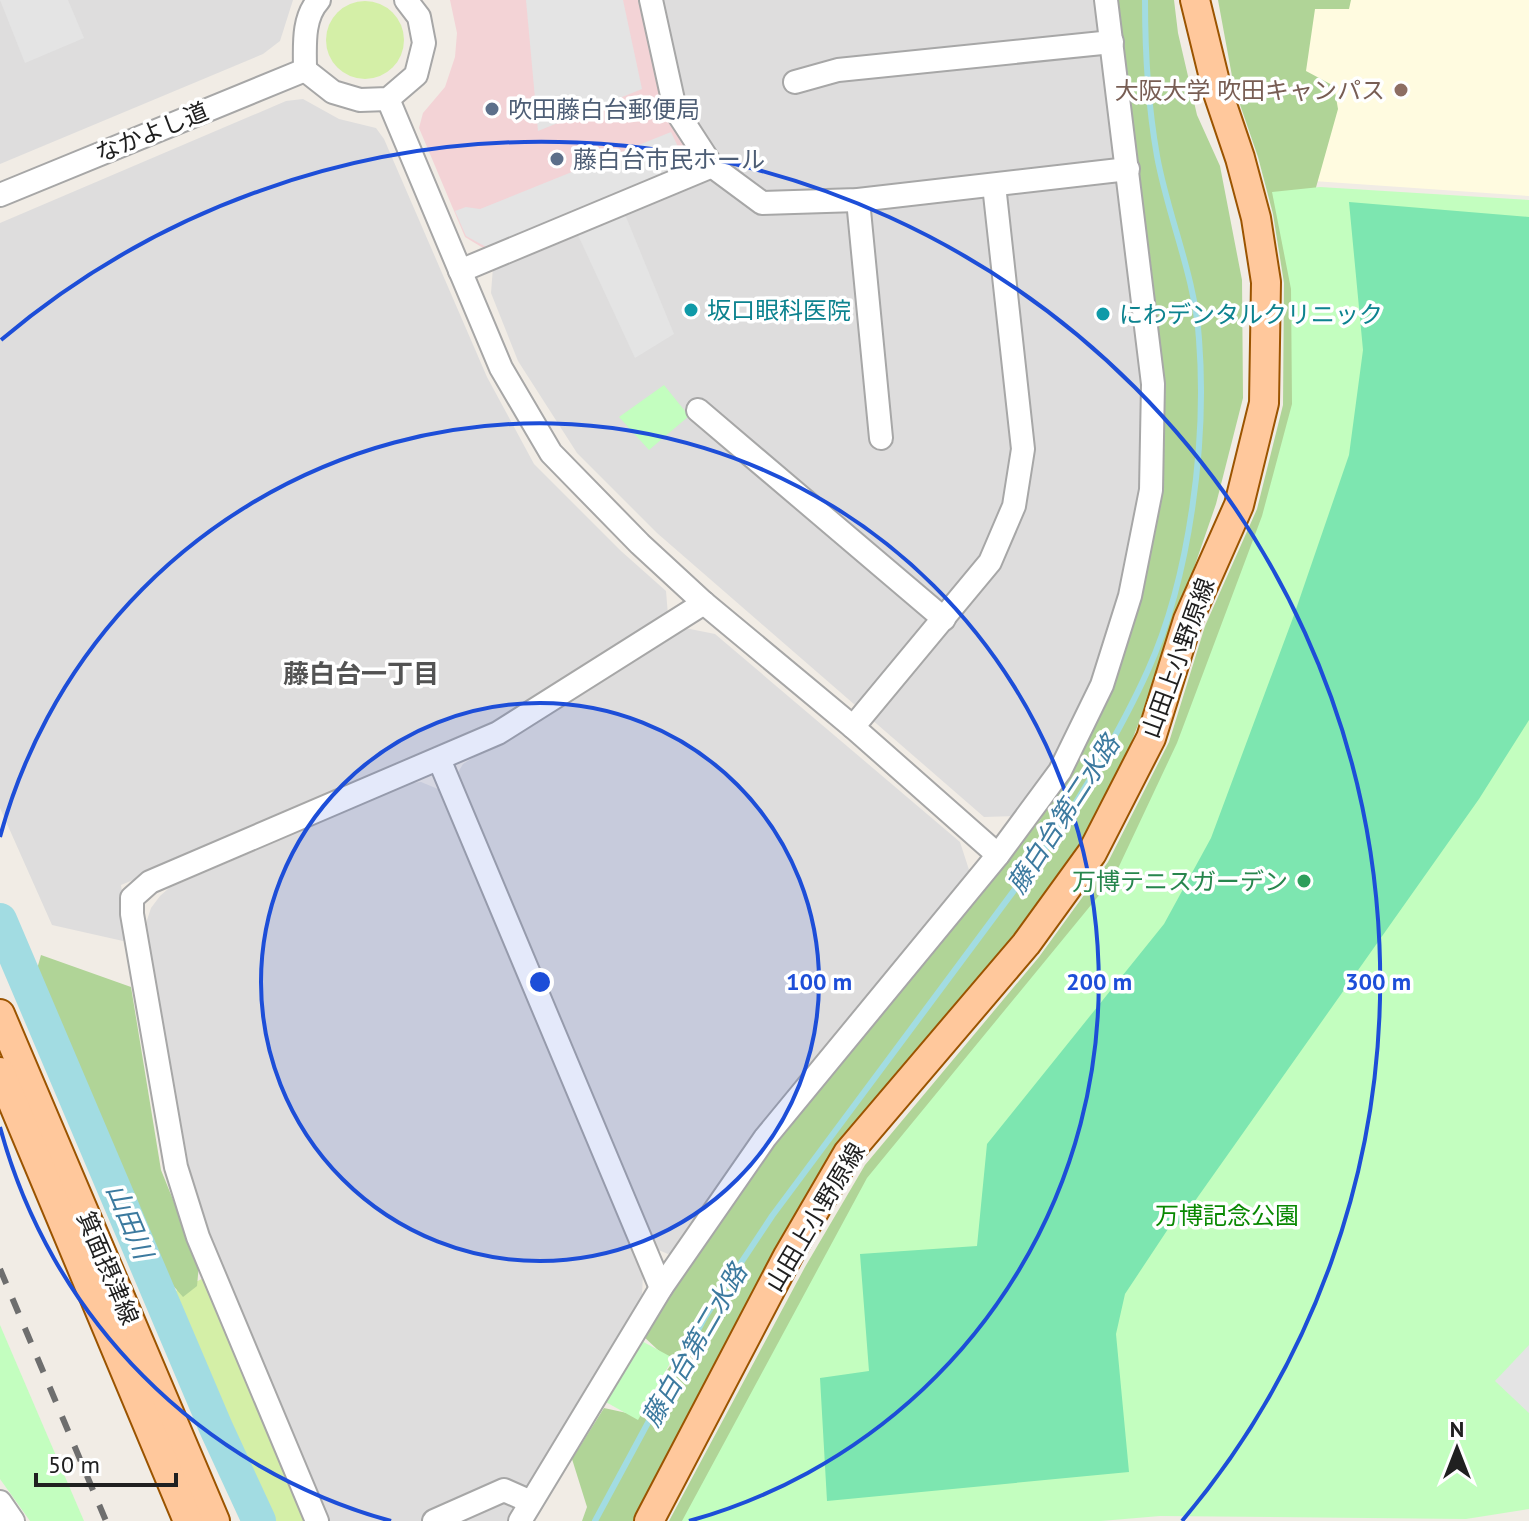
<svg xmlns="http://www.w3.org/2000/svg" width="1529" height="1521" viewBox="0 0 1529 1521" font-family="'PT Sans','Noto Sans JP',sans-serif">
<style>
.residential{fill:#dedddd}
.commercial{fill:#f3d3d6}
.education{fill:#fffbe0}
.grass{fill:#d4efa7}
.forest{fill:#b0d497}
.park{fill:#c3febf}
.pitch{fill:#7de6b0}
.parking{fill:#e4e4e4}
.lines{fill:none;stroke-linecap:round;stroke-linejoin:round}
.stream{stroke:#a2dce2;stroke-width:6}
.river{stroke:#a2dce2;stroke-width:34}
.minor-casing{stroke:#a7a7a7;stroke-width:26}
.major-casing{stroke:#9b5400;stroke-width:32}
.minor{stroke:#fff;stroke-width:22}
.major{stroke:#ffc89c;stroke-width:28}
.rail{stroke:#6e6e6e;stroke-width:6;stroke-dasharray:16 16;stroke-linecap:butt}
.ring{fill:none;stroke:#1d4ed8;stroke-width:4}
.education-dot{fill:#8d6e63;stroke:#fff;stroke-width:3}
.service-dot{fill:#5c6f8a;stroke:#fff;stroke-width:3}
.culture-dot{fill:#0f9aa8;stroke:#fff;stroke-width:3}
.leisure-dot{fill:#2e9e5b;stroke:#fff;stroke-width:3}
.labels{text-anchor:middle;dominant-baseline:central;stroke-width:7;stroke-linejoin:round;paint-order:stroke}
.education-label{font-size:24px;fill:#785e54;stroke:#fff;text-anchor:end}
.service-label{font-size:24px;fill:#4e5e75;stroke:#fff;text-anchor:start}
.street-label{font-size:24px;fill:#202020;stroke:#fff}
.culture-label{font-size:24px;fill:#0d838f;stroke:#fff;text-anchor:start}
.leisure-label{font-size:24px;fill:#27864d;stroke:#fff;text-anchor:end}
.park-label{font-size:24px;fill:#098902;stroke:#fff}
.neighbourhood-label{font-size:26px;font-weight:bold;fill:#535353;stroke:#fff}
.water-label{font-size:26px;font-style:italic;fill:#3c7a9f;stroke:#fff}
.centre{fill:#1d4ed8;stroke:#fff;stroke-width:4}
.ring-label{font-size:24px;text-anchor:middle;font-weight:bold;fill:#1d4ed8;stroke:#fff;stroke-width:7;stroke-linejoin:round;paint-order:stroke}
</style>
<rect width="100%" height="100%" fill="#f1ece5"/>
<g class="residential">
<path d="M0 0H293L280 41 263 54 0 164Z"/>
<path d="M662 0H1098L1143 385 1141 490 1120 597 1092 685 1053 764 1016 816 984 817 657 533 577 453 518 361 491 293 493 267 718 170 722 159 682 104Z"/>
<path d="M303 99 339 119 376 128 384 139 487 377 534 464 621 551 666 591 668 615 479 733 422 760 121 885 129 937 123 941 52 925 0 808V223L286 101Z"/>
<path d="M680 627 715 634 960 842 971 876 675 1251 668 1254 654 1248 457 774 463 764Z"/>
<path d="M421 782 438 789 643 1272 642 1296 637 1311 510 1521H327L206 1236 193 1193 146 923 151 908 160 896 169 888 411 783Z"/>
</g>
<path class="commercial" d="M450 0H642L663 108 701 162 488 251 465 237 419 128 423 113 445 87 455 57 457 33Z"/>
<path class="education" d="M1248 0H1529V196L1299 180Z"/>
<g class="grass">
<circle cx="365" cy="40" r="39"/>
<path d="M204 1278 308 1521H272L171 1293Z"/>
</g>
<g class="forest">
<path d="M1115 0H1174L1178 33 1197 115 1220 166 1242 280 1243 398 1216 504 1157 675 1115 785 1079 855 840 1151 641 1521H582L587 1507 572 1459 604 1408 636 1415 672 1363 643 1336 667 1295 771 1145 1040 820C1095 731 1132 644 1152 541 1155 524 1160 505 1161 487 1171 324 1132 162 1115 0Z"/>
<path d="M1218 0H1351L1349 9H1315L1306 71 1334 86 1338 109 1315 191 1279 564 781 1521H669L805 1267 865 1165 1039 957 1108 862 1169 742 1205 626 1257 509 1283 405 1284 283 1273 214 1258 157 1234 87Z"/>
<path d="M41 955 131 987 161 1170 199 1264 197 1286 183 1297 163 1274 37 969Z"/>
</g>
<g class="park">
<path d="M1320 187 1529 200V1509L1466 1519 1160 1516 1101 1521H682L867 1178 1114 877 1177 743 1262 516 1292 404 1291 289 1272 192Z"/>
<path d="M664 385 689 416 649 450 619 417Z"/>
<path d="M0 1325 84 1521H30L0 1479Z"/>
<path d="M638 1339 673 1358 638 1420 604 1401Z"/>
</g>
<path class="pitch" d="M1349 202 1529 217V720L1479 799 1178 1225 1170 1226 1125 1294 1116 1334 1129 1472 827 1501 820 1378 869 1371 860 1254 977 1246 987 1144 1164 924 1211 838 1294 615 1349 455 1363 350Z"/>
<g class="parking">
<path d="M0 0H68L84 38 25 63Z"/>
<path d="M526 0H623L642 89 538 131Z"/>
<path d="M671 132 679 149 673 171 488 248 466 236 455 211 466 207 480 209Z"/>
<path d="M624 212 674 334 635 358 577 233Z"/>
<path d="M1529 1345V1413L1495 1381Z"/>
</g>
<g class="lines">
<path class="stream" d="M595 1521 705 1317 772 1216 1056 834C1090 781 1122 728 1148 670 1190 577 1207 441 1199 339 1195 276 1168 217 1157 156 1148 105 1145 52 1145 0"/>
<path class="river" d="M0 920 216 1428 259 1521"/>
<defs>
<g id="minor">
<path d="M651 0 675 109 712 166 762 203 858 200 1128 169"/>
<path d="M305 70 333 92 360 100 388 99 416 75 424 43 419 17 406 0"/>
<path d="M305 70C305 47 302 18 319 0"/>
<path d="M795 82 838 70 1112 42"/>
<path d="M388 99 501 368 551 453 640 544 704 603 853 727 998 855"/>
<path d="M0 195 305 70"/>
<path d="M858 200 881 438"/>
<path d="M460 271 712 166"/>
<path d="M698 410 944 619"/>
<path d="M853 727 990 562 1014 506 1023 449 994 185"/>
<path d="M439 759 661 1288"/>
<path d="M0 1502 13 1521"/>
<path d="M317 1521 198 1237 176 1167 132 914V898L150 882 498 733 704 603"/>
<path d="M434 1521 504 1490 531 1502"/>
<path d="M520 1521 661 1288 765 1138 998 855 1060 771 1102 685 1130 596 1151 490 1153 384 1106 0"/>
</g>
<g id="major">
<path d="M0 1014 215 1521"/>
<path d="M0 1072 188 1521"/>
<path d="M649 1521 788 1256 848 1153 1026 944 1092 853 1151 738 1188 620 1239 505 1264 403 1266 282 1256 218 1240 158 1217 90 1195 0"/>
</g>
</defs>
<use href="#minor" class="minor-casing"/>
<use href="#major" class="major-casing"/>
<use href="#minor" class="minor"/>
<use href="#major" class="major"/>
<path class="rail" d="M0 1269 106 1521"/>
</g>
<circle cx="540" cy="982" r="279" fill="#1d4ed8" fill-opacity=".12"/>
<g class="ring">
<circle cx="540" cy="982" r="279"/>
<path d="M391 1521A559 559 0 0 1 0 1127M0 837A559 559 0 1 1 689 1521"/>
<path d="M1 340A838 838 0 0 1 1182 1521"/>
</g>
<circle class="education-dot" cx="1401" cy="90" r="8"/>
<g class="service-dot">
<circle cx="492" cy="109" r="8"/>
<circle cx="557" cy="159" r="8"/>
</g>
<g class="culture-dot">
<circle cx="691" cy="310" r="8"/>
<circle cx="1103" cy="314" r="8"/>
</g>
<circle class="leisure-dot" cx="1304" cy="881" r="8"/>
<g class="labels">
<g class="education-label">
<text x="1385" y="90">大阪大学 吹田キャンパス</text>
</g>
<g class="service-label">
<text x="508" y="109">吹田藤白台郵便局</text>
<text x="573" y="159">藤白台市民ホール</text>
</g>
<g class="street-label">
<text transform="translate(152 132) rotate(-22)">なかよし道</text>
<text transform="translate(1178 658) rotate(-70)">山田上小野原線</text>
<text transform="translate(815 1217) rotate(-59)">山田上小野原線</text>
<text transform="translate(108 1268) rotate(67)">箕面摂津線</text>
</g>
<g class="culture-label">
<text x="707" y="310">坂口眼科医院</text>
<text x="1119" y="314">にわデンタルクリニック</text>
</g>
<g class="leisure-label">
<text x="1288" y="881">万博テニスガーデン</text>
</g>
<g class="park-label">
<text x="1227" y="1215">万博記念公園</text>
</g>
<g class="neighbourhood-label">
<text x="361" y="673">藤白台一丁目</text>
</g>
<g class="water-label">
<text transform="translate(1063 814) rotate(-57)">藤白台第二水路</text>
<text transform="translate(130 1221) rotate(67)">山田川</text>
<text transform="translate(694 1345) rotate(-60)">藤白台第二水路</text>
</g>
</g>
<circle cx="540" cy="982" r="12" class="centre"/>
<g class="ring-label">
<text x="819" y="990">100 m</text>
<text x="1099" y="990">200 m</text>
<text x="1378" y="990">300 m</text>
</g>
<g transform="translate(1457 1449)" stroke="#ffffff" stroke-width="6" paint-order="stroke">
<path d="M0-6L14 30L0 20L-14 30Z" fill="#202020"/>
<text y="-12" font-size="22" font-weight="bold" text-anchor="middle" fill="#202020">N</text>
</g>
<path d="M36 1473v12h140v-12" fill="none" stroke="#202020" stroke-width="4"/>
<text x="48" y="1473" font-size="24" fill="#202020" stroke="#ffffff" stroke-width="6" paint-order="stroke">50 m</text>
</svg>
